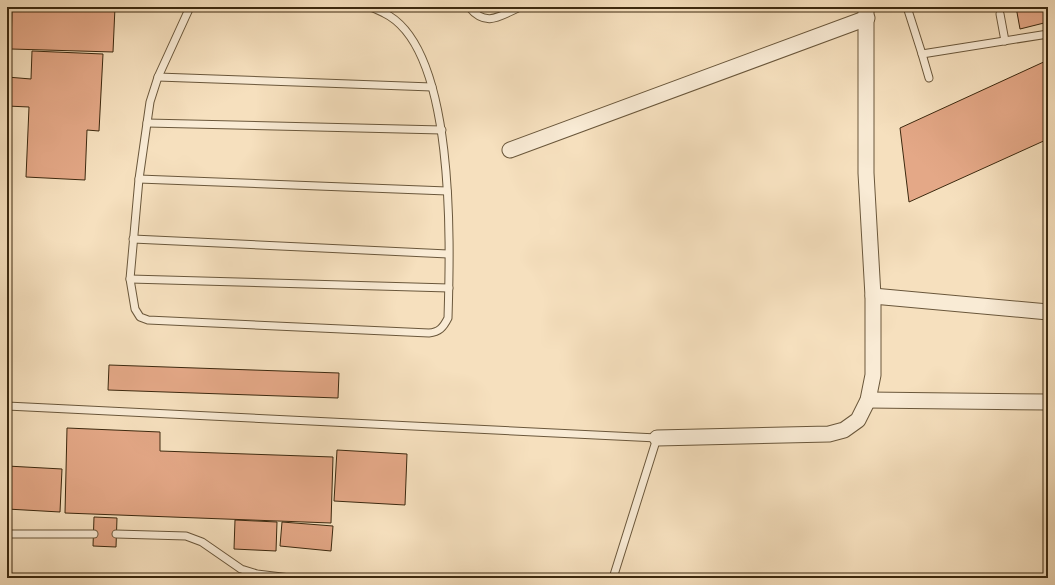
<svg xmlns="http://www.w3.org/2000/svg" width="1055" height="585" viewBox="0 0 1055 585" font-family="'Gentium Book Plus',serif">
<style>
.building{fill:#e4a887;stroke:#3c290f}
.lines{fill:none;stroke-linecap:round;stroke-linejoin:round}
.lane-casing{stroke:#6a573b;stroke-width:9}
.street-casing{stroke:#6a573b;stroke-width:17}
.lane{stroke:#f9ebd5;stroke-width:7}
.street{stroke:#f9ebd5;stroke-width:15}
</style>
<rect width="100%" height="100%" fill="#f6e0be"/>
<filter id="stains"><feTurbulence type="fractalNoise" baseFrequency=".005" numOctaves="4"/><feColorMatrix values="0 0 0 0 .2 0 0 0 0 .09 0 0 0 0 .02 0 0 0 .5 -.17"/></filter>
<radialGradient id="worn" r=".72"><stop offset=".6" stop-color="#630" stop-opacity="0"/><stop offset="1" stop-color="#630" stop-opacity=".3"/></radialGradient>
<g class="building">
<path d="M12 7H115L113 52 11 49Z"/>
<path d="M491 7H514L500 13Z"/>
<path d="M1016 7H1048V22L1020 29Z"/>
<path d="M32 51 103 54 99 131 87 130 85 180 26 177 29 107 7 106V77L31 79Z"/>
<path d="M1048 60V139L909 202 900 128Z"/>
<path d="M109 365 339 373 338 398 108 390Z"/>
<path d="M67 428 160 432V451L333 457 331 523 65 513Z"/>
<path d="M337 450 407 454 405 505 334 501Z"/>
<path d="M7 466 62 469 60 512 7 509Z"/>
<path d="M94 517 117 518 116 547 93 546Z"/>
<path d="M235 520 277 522 276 551 234 549Z"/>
<path d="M282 522 333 526 331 551 280 546Z"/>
</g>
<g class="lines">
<defs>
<g id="lane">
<path d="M190 7 158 77 150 102 139 179 130 279 135 309 140 317 148 320 429 333C439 332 443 328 448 318 450 249 457 48 384 13 379 11 374 7 367 7"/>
<path d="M469 7C486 28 500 16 520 7"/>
<path d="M907 7 922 54 1048 34"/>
<path d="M1000 14 1005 41"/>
<path d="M922 54 929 78"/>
<path d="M158 77 432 87"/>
<path d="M147 123 442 130"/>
<path d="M139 179 447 191"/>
<path d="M133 239 448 254"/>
<path d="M130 279 449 288"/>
<path d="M7 406 657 438 613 578"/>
<path d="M7 534H94"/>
<path d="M116 534 186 536 202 542 241 569 257 574 290 578"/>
</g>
<g id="street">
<path d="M510 150 867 18"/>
<path d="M873 296 1048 312"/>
<path d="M868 400 1048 402"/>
<path d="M657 438 829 434 844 430 858 420 868 400 873 375V296L866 173V7"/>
</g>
</defs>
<use href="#lane" class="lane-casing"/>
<use href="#street" class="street-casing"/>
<use href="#lane" class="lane"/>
<use href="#street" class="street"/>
</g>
<rect width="1055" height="585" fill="none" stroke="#f6e0be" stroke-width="24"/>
<rect x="8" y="8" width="1039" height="569" fill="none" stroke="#3c290f" stroke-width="2"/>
<rect x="12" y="12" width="1031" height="561" fill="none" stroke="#3c290f"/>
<rect width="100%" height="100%" filter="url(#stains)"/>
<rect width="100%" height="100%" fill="url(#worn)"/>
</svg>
